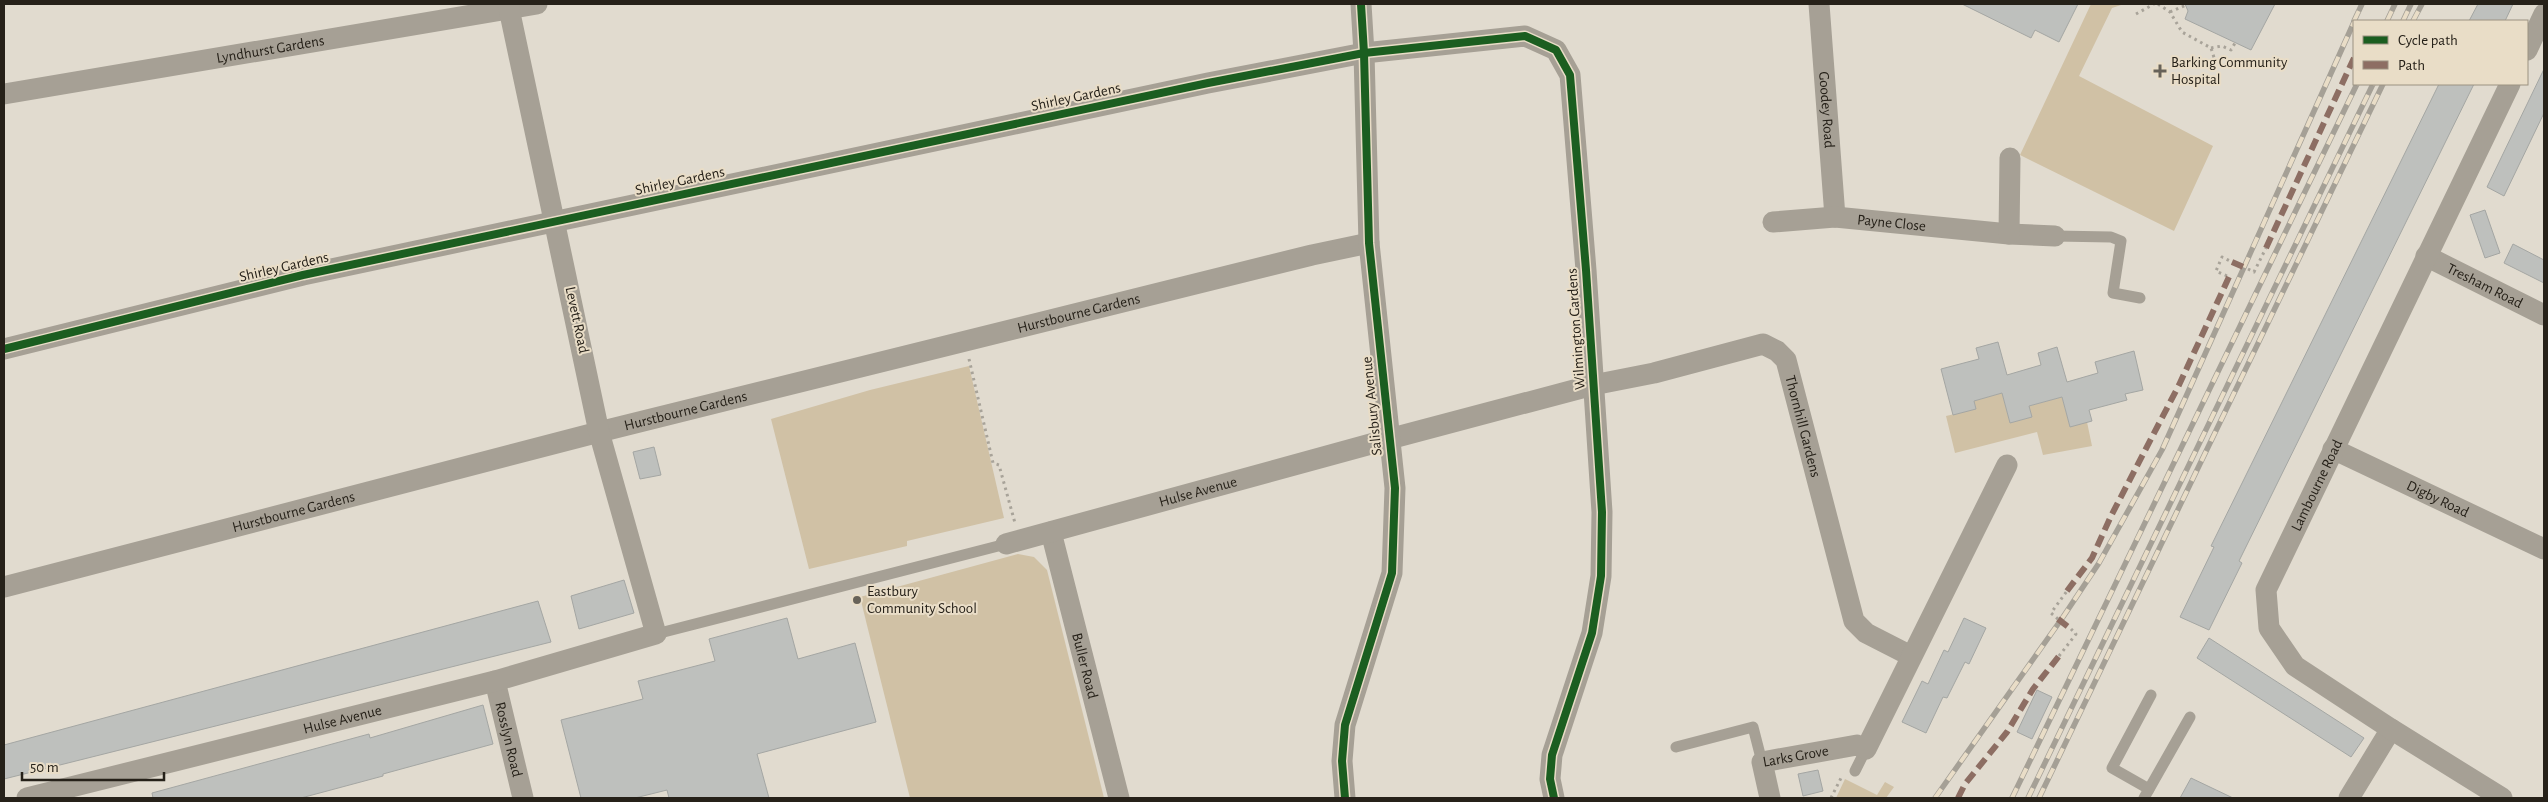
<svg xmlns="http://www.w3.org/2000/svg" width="2548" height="802" viewBox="0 0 2548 802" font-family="'Alegreya Sans',sans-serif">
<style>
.green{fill:#d0c1a5}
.building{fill:#bec0bd;stroke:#a4a6a3}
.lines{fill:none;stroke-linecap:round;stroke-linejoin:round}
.path{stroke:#a8a399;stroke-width:3;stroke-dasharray:2.5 4;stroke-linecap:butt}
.service{stroke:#a6a095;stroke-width:11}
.minor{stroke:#a6a095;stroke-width:21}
.rail-casing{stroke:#a5a096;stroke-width:5.5}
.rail{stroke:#e9ddc7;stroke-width:4;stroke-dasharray:11;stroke-linecap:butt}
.quiet{stroke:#8d6e63;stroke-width:6;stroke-dasharray:12 6;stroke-linecap:butt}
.cycleway-casing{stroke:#e9ddc7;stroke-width:11}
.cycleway{stroke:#1b5e20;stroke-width:8}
.poi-dot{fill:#676259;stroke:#e9ddc7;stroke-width:2}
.labels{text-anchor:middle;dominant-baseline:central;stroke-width:4;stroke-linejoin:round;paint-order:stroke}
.street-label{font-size:15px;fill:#262119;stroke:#e9ddc7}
.poi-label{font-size:15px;fill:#262119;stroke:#e9ddc7;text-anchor:start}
</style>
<rect width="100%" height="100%" fill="#e1dbcf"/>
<g class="green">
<path d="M2091 4 2121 5 2112 8 2079 76 2213 146 2174 231 2020 155Z"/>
<path d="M969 366 1004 518 907 541V546L809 569 771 419 870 390Z"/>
<path d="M2002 393 2010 423 2032 417 2029 406 2062 397 2070 427 2087 422 2092 446 2043 455 2037 432 1955 453 1946 416 1976 409 1974 401Z"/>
<path d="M1018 554 1034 557 1047 570 1104 798H910L860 597Z"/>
<path d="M1845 779 1877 795 1885 782 1894 787 1886 798H1836Z"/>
</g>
<g class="building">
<path d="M1962 4H2078L2059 42 2035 30 2031 38Z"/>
<path d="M2185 4H2275L2251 50 2185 19 2188 11Z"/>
<path d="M2478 4H2513L2505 21H2469Z"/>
<path d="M2544 69V113L2504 196 2487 187Z"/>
<path d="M2439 84H2474L2239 561 2242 563 2209 630 2180 617 2214 547 2211 546Z"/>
<path d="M2485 210 2500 253 2485 258 2470 215Z"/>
<path d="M2513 244 2544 260V283L2504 263Z"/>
<path d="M1998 342 2007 375 2041 365 2038 353 2057 347 2067 382 2098 373 2095 362 2134 351 2143 390 2125 394 2127 400 2089 410 2092 421 2070 427 2062 397 2029 406 2032 417 2010 423 2002 393 1974 401 1976 409 1953 415 1941 369 1979 359 1976 348Z"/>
<path d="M654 447 661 475 640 479 633 452Z"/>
<path d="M624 580 634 613 579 629 571 596Z"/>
<path d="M538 601 551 642 4 779V745Z"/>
<path d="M787 618 798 659 855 643 876 722 757 754 769 798H669L667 790 635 798H581L561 720 643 699 638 681 715 661 709 639Z"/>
<path d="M1964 618 1986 628 1969 664 1965 662 1947 698 1943 697 1926 733 1902 722 1922 681 1928 684 1944 650 1948 652Z"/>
<path d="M2209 638 2364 738 2351 757 2197 658Z"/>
<path d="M2037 690 2052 697 2032 739 2017 732Z"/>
<path d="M483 705 493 744 383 774V776L301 798H153L152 793 369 734 370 738Z"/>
<path d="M1818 770 1823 791 1803 796 1798 774Z"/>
<path d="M2191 778 2233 798H2180Z"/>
</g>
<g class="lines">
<g class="path">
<path d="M2158 4 2170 12 2182 32 2211 48 2217 67"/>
<path d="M2170 12 2186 5"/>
<path d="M2136 14 2154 4"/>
<path d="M2211 48 2222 46 2231 50 2235 43"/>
<path d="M2248 269 2254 272 2266 248"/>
<path d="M2227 276 2216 271 2222 257 2232 262"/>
<path d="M969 359 993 463 999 465 1015 523"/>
<path d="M2058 619 2051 613 2067 591"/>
<path d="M2059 656 2076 634 2071 629"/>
<path d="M1831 798 1841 778"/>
</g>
<g class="service">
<path d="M2055 236 2111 237 2121 241 2113 293 2140 298"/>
<path d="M656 634 1006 544"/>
<path d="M1676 747 1753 727 1762 762"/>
<path d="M1855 771 1866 749"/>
<path d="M2149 789 2112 768 2151 695"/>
<path d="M2144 798 2190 717"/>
</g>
<g class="minor">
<path id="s1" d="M1819 4 1835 217"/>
<path d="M2527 50 2544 14"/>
<path id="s2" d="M4 94 537 4"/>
<path id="s3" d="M1773 222 1835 217 2009 234 2055 236"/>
<path d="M2009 234 2010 158"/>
<path id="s4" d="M2426 256 2544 315"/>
<path d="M4 349 303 275 1208 83 1364 53 1525 36 1556 50 1570 75 1586 270 1602 512 1601 576 1592 633 1552 755 1550 779 1554 798"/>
<path id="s5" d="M2333 449 2544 549"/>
<path id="s6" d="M1051 532 1119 798"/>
<path id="s7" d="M1006 544 1389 439 1593 385 1654 373 1763 344 1777 351 1786 360 1854 621 1866 633 1911 656"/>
<path id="s8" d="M4 587 599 432 1312 255 1369 243"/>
<path id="s9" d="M495 681 523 798"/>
<path id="s10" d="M27 798 495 681 656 634 599 432 508 4"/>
<path d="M1345 798 1342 761 1345 725 1392 573 1395 488 1369 243 1364 53 1361 4"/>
<path id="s11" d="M1770 798 1762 762 1857 745 1866 749 2007 465"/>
<path d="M2349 798 2391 729"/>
<path id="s12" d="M2502 798 2391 729 2295 666 2269 628 2266 590 2510 84"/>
</g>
<defs>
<g id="rail">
<path d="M2354 21 2362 4"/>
<path d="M2387 21 2395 4"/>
<path d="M2403 21 2411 4"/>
<path d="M2413 21 2422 4"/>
<path d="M1935 798 2063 617 2099 563 2162 450 2354 22"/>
<path d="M2012 798 2357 84"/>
<path d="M2028 798 2373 84"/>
<path d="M2039 798 2383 84"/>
</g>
</defs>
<use href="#rail" class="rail-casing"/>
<use href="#rail" class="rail"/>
<g class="quiet">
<path d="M2372 21V20"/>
<path d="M2266 248 2354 58"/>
<path d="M2232 262 2248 269"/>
<path d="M2067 591 2092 558 2111 516 2179 385 2229 277 2227 276"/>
<path d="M2058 619 2071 629"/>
<path d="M1958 798 1965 784 2007 732 2033 689 2059 656"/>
</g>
<defs>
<g id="cycleway">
<path d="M4 349 303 275 1208 83 1364 53 1525 36 1556 50 1570 75 1586 270 1602 512 1601 576 1592 633 1552 755 1550 779 1554 798"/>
<path d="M1345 798 1342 761 1345 725 1392 573 1395 488 1369 243 1364 53 1361 4"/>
</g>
</defs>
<use href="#cycleway" class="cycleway-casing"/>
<use href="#cycleway" class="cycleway"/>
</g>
<g class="poi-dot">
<path d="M2157.5 63.5h5v5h5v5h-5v5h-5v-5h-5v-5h5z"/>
<circle cx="857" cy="600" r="5"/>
</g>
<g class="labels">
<g class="street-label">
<text stroke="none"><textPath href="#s2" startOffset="270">Lyndhurst Gardens</textPath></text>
<text transform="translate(1076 97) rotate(-12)">Shirley Gardens</text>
<text stroke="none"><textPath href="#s1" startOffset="106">Goodey Road</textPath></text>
<text transform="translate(680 181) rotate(-12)">Shirley Gardens</text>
<text stroke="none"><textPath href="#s3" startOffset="119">Payne Close</textPath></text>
<text transform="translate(284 267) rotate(-13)">Shirley Gardens</text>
<text stroke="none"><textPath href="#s4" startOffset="66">Tresham Road</textPath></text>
<text stroke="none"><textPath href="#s8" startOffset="1109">Hurstbourne Gardens</textPath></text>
<text transform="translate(577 320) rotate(78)">Levett Road</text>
<text transform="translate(1576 329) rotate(-94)">Wilmington Gardens</text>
<text transform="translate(1372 406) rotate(-96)">Salisbury Avenue</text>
<text stroke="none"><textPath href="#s8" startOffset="704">Hurstbourne Gardens</textPath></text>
<text stroke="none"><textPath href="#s7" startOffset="880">Thornhill Gardens</textPath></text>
<text stroke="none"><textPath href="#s12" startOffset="446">Lambourne Road</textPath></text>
<text stroke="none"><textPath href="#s7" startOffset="199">Hulse Avenue</textPath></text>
<text stroke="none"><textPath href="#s5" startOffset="116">Digby Road</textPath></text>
<text stroke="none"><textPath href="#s8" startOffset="299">Hurstbourne Gardens</textPath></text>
<text stroke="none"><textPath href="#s6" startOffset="138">Buller Road</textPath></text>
<text stroke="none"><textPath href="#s10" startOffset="325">Hulse Avenue</textPath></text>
<text stroke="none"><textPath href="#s9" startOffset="60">Rosslyn Road</textPath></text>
<text stroke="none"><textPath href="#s11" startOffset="71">Larks Grove</textPath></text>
</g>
<g class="poi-label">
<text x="2171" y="62">Barking Community<tspan x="2171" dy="17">Hospital</tspan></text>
<text x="867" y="591">Eastbury<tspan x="867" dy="17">Community School</tspan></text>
</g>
</g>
<rect width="2548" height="802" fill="none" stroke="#262119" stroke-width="10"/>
<rect x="2353" y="20" width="175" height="65" fill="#e9ddc7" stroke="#9b9281"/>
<rect x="2363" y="36" width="25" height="8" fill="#1b5e20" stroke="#9b9281"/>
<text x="2398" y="45" font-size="15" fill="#262119">Cycle path</text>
<rect x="2363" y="61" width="25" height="8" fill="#8d6e63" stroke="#9b9281"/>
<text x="2398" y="70" font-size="15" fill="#262119">Path</text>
<path d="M22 772v8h142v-8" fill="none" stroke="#262119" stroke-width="2.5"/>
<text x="30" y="772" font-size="15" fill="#262119" stroke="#e9ddc7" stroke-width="4" paint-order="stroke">50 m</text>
</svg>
